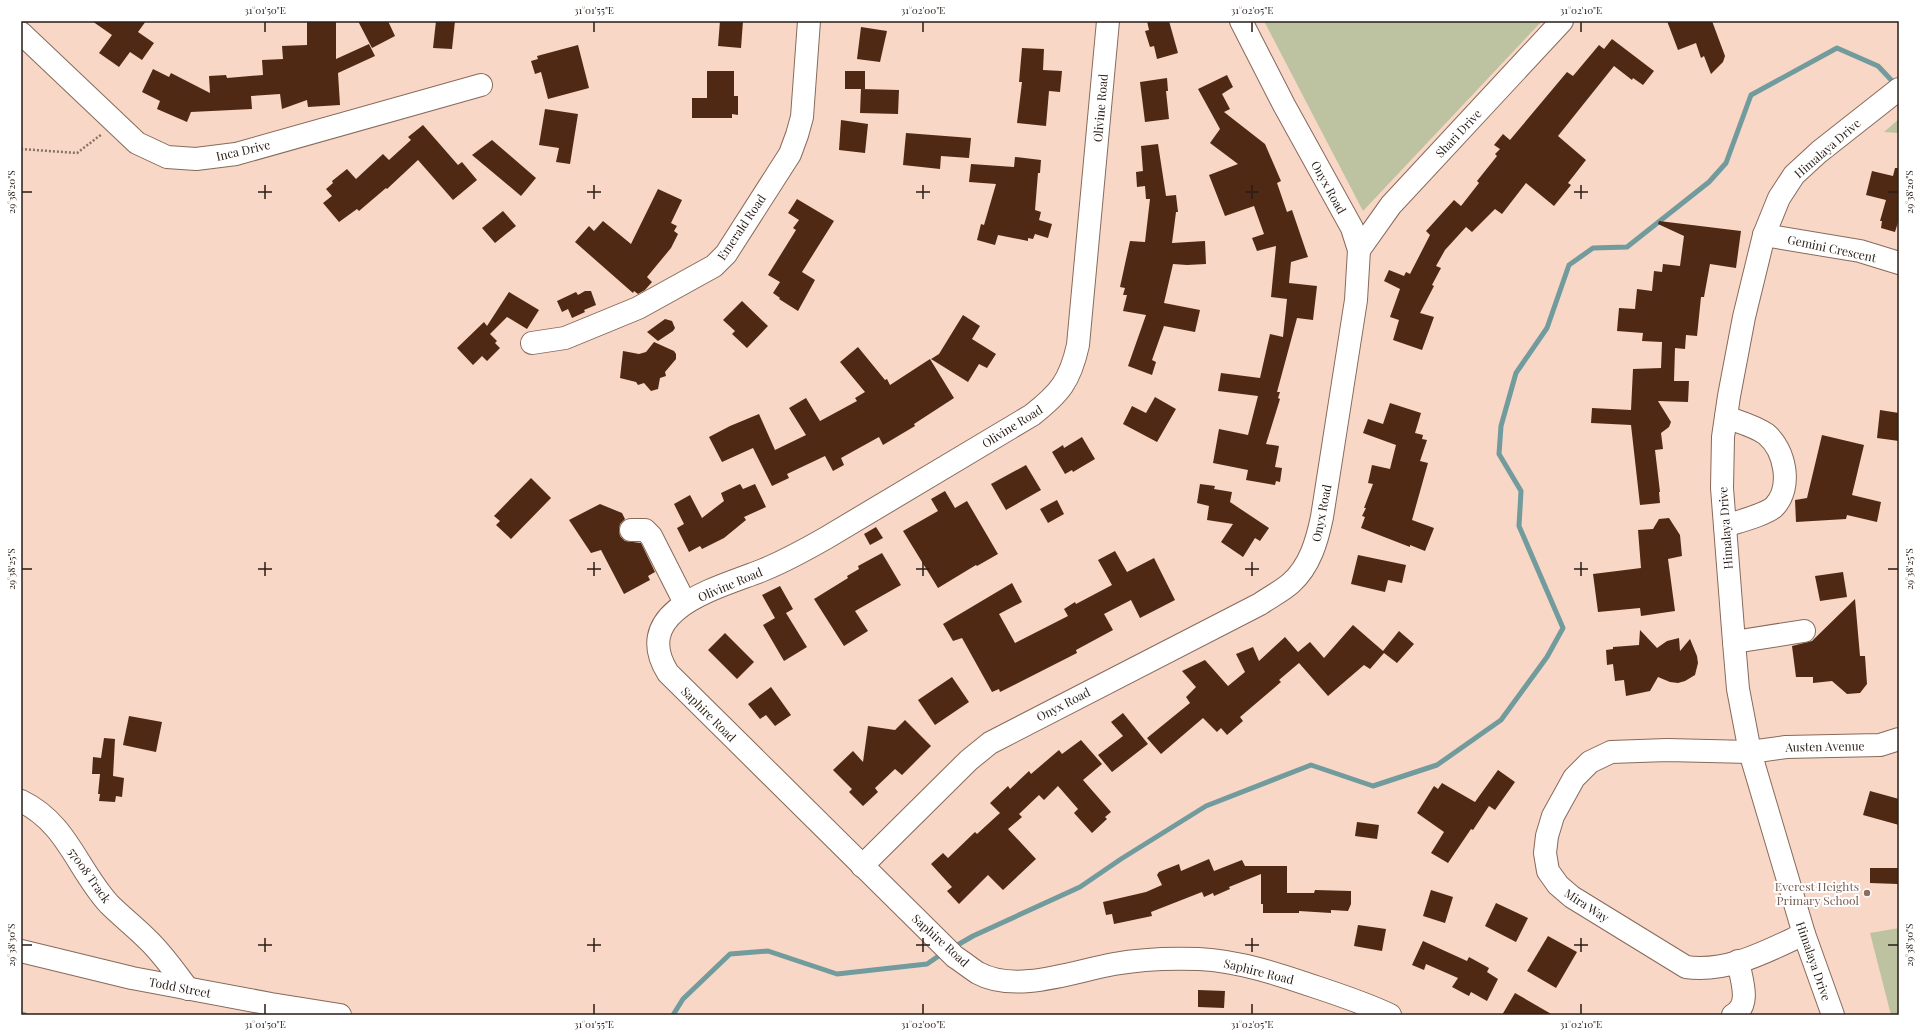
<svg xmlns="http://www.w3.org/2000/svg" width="1920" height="1036" viewBox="0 0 1920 1036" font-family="'Playfair Display',serif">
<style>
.green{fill:#bdc2a0}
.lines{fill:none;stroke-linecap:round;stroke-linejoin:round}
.stream{stroke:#719b9c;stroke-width:5}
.building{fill:#502914}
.minor-casing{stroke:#876a5b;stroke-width:24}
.path{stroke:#887267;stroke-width:2.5;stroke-dasharray:2 2;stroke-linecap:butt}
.minor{stroke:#fff;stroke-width:22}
.ticks{fill:none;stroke:#281c16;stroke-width:1.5}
.education-dot{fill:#8d6e63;stroke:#fff;stroke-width:1.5}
.labels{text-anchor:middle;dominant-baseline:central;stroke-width:4;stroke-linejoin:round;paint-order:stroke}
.street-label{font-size:12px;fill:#281c16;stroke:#fff}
.education-label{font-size:12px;fill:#785e54;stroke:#fff;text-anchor:end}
.neatline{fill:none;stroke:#281c16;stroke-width:1.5}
.ticks-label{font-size:10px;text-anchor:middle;fill:#281c16}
</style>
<rect width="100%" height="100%" fill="#f8d7c6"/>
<g class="green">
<path d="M1264 21H1542L1363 211Z"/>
<path d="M1899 119V133L1884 132Z"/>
<path d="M1899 928V1015H1891L1870 933Z"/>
</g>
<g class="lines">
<g class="stream">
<path d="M954 947 973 936 1080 887 1121 859 1206 806 1311 765 1373 786 1437 765 1501 720 1547 657 1563 628 1519 526 1521 491 1499 454 1501 426 1516 373 1547 328 1569 265 1593 248 1627 247 1709 182 1726 163 1751 95 1837 48 1878 66 1896 85"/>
<path d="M21 1014 25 1015"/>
<path d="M673 1015 683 999 730 954 768 951 837 974 927 964 943 953"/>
</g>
</g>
<g class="building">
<path d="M92 21H146L138 32 154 43 142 60 130 52 119 67 99 53 112 35Z"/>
<path d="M307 21H336V59L369 44 375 56 338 73 340 105 308 107 307 100 282 109 280 94 251 96 252 109 191 112 187 122 157 109 160 101 142 92 153 69 169 77 171 73 210 93 209 76 226 75 227 78 263 75 262 60 283 59 282 46 307 45Z"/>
<path d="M358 21H388L395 36 372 48Z"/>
<path d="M436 21H455L452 49 433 48Z"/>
<path d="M720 21H743L741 48 718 46Z"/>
<path d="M1147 21H1169L1178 53 1157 59 1154 46 1150 47 1145 31 1149 30Z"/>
<path d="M1667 21H1712L1725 56 1723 62 1711 74 1704 56 1701 58 1696 43 1678 50Z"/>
<path d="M861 27 887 31 880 62 857 59Z"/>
<path d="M1612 39 1654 71 1643 85 1633 78 1632 80 1614 66 1558 136 1586 160 1568 183 1571 185 1554 206 1526 183 1502 214 1495 209 1472 232 1466 227 1445 250 1436 266 1441 268 1432 285 1434 286 1420 313 1434 317 1422 350 1393 340 1399 320 1390 317 1400 289 1384 281 1389 270 1404 276 1406 272 1410 274 1430 235 1426 231 1454 200 1461 206 1479 183 1477 181 1497 156 1495 154 1500 149 1494 145 1503 134 1510 140 1567 72 1573 76 1599 45 1604 49Z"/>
<path d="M578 45 589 88 548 99 541 72 535 74 531 61 538 59 537 56Z"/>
<path d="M1022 48 1044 49 1043 70 1062 71 1060 92 1049 91 1046 126 1017 123 1022 82H1019Z"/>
<path d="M707 71H734V96H738V115L732 114V118H692V98H707Z"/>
<rect x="845" y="71" width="20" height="18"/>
<path d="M1227 75 1233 87 1222 94 1230 109 1224 112 1265 144 1281 181 1277 183 1287 212 1292 210 1308 257 1291 262 1289 283 1317 286 1313 320 1297 318 1277 392H1280L1278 398 1280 399 1266 444 1279 446 1275 467 1282 468 1280 482 1276 481 1275 485 1246 480 1248 470 1213 463 1219 429 1248 435 1258 396 1218 391 1221 373 1260 378 1270 334 1283 337 1287 299 1271 297 1276 246 1257 251 1252 238 1264 234 1254 206 1225 216 1209 175 1238 164 1210 143 1220 129 1198 89Z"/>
<path d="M1167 78 1168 91H1166L1169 119 1145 122 1140 82Z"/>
<path d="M861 89 899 90 898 114 860 113Z"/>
<path d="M545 109 578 114 570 164 556 162 559 148 539 145Z"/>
<path d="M841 120 868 124 865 153 839 150Z"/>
<path d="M423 125 458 165 462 162 477 180 453 200 418 160 387 189 386 188 359 211 357 209 339 222 323 203 332 196 326 189 333 183 332 181 347 169 356 179 383 154 389 160 411 140 408 137Z"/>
<path d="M906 133 971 138 969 158 941 156 940 169 903 165Z"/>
<path d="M492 140 536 178 521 196 472 155Z"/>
<path d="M1158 144 1166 196 1176 195 1178 212H1176L1172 243 1205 241 1206 264 1187 265 1173 264 1164 303 1200 310 1195 332 1164 326 1152 360 1156 362 1152 375 1128 366 1146 315 1123 311 1127 295H1123L1125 288 1120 287 1130 241 1145 242 1150 199H1146L1145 186 1137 187 1136 172 1143 171 1141 146Z"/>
<path d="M1015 157 1041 160 1040 173H1038L1035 210 1041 212 1039 220 1052 224 1048 238 1035 234 1033 239 1028 238V241L998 235 995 245 977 240 981 224 984 225 996 184 969 182 971 164 1014 167Z"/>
<path d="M1895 168H1899V219L1895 232 1881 228 1882 221H1880L1886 200 1866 195 1872 171 1893 176Z"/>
<path d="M658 189 682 200 671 223 677 226 674 231 678 234 671 248 647 277 652 282 645 290 638 294 634 291 633 293 575 242 589 226 594 231 603 221 631 244Z"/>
<path d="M797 199 834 221 802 272 815 280 798 311 779 299 780 298 773 293 780 282 768 275 796 230 793 228 799 220 788 213Z"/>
<path d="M503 211 516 226 495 243 482 228Z"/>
<path d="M1659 221 1741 231 1736 268 1710 264 1704 297H1701L1697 336 1686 335 1685 349 1675 348 1674 381H1689L1688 402 1658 401 1671 422 1669 427 1661 433 1663 449 1655 450 1660 492H1659L1660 503 1640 505 1631 425 1591 423 1592 408 1631 410 1633 369 1661 368 1662 342 1642 341 1643 333 1617 331 1619 308 1635 309 1637 289 1652 291 1654 271 1662 272 1663 264 1680 266 1684 236 1658 224Z"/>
<path d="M585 291H591L596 305 584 310 585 312 572 318 568 309 562 312 557 301 576 292 578 295Z"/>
<path d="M509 292 539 310 527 329 507 317 490 334 497 341 495 343 500 348 487 361 482 356 473 365 457 348 484 322 487 326Z"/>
<path d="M742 301 768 326 747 348 732 334 735 331 723 320Z"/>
<path d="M963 315 980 326 972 339 996 354 987 368 979 364 968 382 931 359 939 354Z"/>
<path d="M665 319 672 321 675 328 673 331 658 341 647 332Z"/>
<path d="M654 342 674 351 676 354V359L665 372 666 376 660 378 658 389 651 391 644 383 638 385 636 382 620 378 623 351 639 354 646 352Z"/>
<path d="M858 347 885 380 887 379 890 385 930 359 954 398 914 424 915 426 883 445 879 437 841 458 844 465 833 471 825 456 787 474 789 478 772 486 753 448 722 462 709 437 730 426 759 414 775 450 806 435 789 408 806 398 820 421 857 401 855 398 865 392 840 362Z"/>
<path d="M1155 397 1176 409 1157 442 1123 424 1132 406 1146 413Z"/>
<path d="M1390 403 1421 413 1415 433 1423 435 1422 439 1427 440 1420 461 1428 463 1412 520 1434 528 1425 551 1410 545V547L1361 528 1365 517 1362 516 1366 508H1364L1373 484 1368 483 1372 465 1390 469 1396 445 1363 433 1368 419 1383 424Z"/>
<path d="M1880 410 1899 413V441L1877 438Z"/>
<path d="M1822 435 1864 445 1852 495 1881 502 1877 522 1847 515 1846 519 1796 522 1795 500 1807 498Z"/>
<path d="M1082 437 1095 459 1073 472 1072 470 1065 474 1052 452 1063 445 1064 448Z"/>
<path d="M1026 465 1041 490 1006 510 991 484Z"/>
<path d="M531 478 551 498 511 539 496 525 500 521 494 516Z"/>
<path d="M740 484 743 489 755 484 766 507 744 517 746 520 724 538 702 549 700 546 689 552 677 528 684 524 674 504 690 495 702 518 724 501 721 493Z"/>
<path d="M1200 484 1215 486 1214 489 1232 492 1230 502 1269 528 1260 541 1255 538 1243 557 1221 542 1233 524 1207 520 1209 506 1197 503Z"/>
<path d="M945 491 955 508 967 501 998 554 977 566 976 565 938 588 903 531 938 511 931 499Z"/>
<path d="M1057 500 1064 514 1048 523 1040 509Z"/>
<path d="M600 504 622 513 625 519 620 524 619 530 620 536 625 541 641 543 655 572 648 576 650 580 624 594 601 550 591 553 569 520Z"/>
<path d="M1669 518 1680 535 1682 556 1668 559 1675 611 1641 616 1640 608 1598 612 1593 574 1641 568 1638 530 1653 529 1659 519Z"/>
<path d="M876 527 883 538 870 545 864 534Z"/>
<path d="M1115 551 1127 572 1154 558 1175 600 1140 618 1131 600 1104 614 1113 630 1076 650 1077 653 1000 692 999 689 992 692 962 638 953 641 943 624 1012 583 1022 602 999 614 1015 643 1068 616 1064 609 1075 602 1076 604 1112 585 1098 560Z"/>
<path d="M882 553 901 585 855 611 868 631 844 646 814 599 848 578 847 576 859 569 858 566Z"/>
<path d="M1358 555 1406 565 1402 583 1388 580 1385 592 1351 584Z"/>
<path d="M1843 572 1847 597 1820 601 1815 576Z"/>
<path d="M780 586 793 609 786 613 807 647 784 661 763 625 775 618 762 595Z"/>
<path d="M1855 599 1860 656H1865L1867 684 1860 693 1847 694 1832 681 1813 683V677H1796L1792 646 1812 641Z"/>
<path d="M1353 625 1383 651 1399 631 1414 644 1397 663 1384 653 1370 669 1364 665 1328 696 1299 663 1279 680 1281 682 1240 717 1243 721 1227 735 1221 728 1217 732 1203 718 1161 754 1147 738 1190 703 1186 697 1196 687 1182 671 1205 660 1228 686 1245 672 1236 654 1253 647 1259 661 1285 637 1298 652 1310 642 1324 658Z"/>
<path d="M1640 630 1657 648 1667 641 1679 638 1680 651 1690 639 1697 656 1698 663 1695 675 1685 681 1678 683 1670 682 1658 677 1650 691 1626 696 1624 680 1615 681 1613 664 1607 665 1606 650 1613 649V647L1639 645Z"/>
<path d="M725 633 754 662 737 679 708 650Z"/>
<path d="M952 677 969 702 935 725 918 700Z"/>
<path d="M771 687 791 715 775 726 766 715 760 719 748 704Z"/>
<path d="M1123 713 1148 744 1112 772 1098 755 1123 736 1111 722Z"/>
<path d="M129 716 162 722 156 752 123 745Z"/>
<path d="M905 720 931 746 902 775 895 769 875 788 878 792 863 806 849 792 852 789 833 770 853 751 863 762 868 726 895 730Z"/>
<path d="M104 738 115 739 113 776 124 778 122 797 116 796 115 802 99 801 100 794H98L100 774H92L93 757 101 758Z"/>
<path d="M1081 740 1102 764 1083 780 1111 812 1105 817 1107 819 1092 833 1074 813 1078 809 1058 786 1044 800 1039 795 1019 814 1022 817 1008 829 1036 859 1003 890 988 875 959 904 947 891 952 887 931 864 943 853 948 858 975 832 977 834 1000 813 990 803 1008 786 1010 789 1029 771 1031 774 1059 750 1062 754Z"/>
<path d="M1498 770 1515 782 1495 810 1489 806 1473 830 1471 829 1448 863 1431 853 1444 832 1417 813 1434 786 1438 789 1442 783 1475 802Z"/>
<path d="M1870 791 1899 799V825L1863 815Z"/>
<path d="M1357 822 1379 825 1377 839 1355 836Z"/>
<path d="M1209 859 1214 871 1242 860 1245 866H1287V893H1314L1315 890 1351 891V904L1348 911 1331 910V913L1299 911V913H1263V904H1261V874L1229 887 1230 889 1214 896 1213 893 1204 897 1202 892 1151 912 1152 916 1114 924 1112 914 1106 915 1103 902 1146 892 1162 885 1157 875 1159 872 1179 864 1181 871Z"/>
<path d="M1870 868H1898V884L1870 883Z"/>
<path d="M1431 890 1453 897 1445 923 1423 916Z"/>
<path d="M1496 903 1528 918 1516 942 1485 926Z"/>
<path d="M1358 925 1386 929 1382 951 1354 946Z"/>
<path d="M1548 936 1577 952 1556 988 1527 971Z"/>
<path d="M1423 941 1467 961 1469 957 1489 968 1487 972 1498 979 1487 1001 1471 992 1469 996 1452 987 1458 978 1426 964 1424 970 1412 965Z"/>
<path d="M1198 990 1225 991 1224 1008 1198 1007Z"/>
<path d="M1515 993 1553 1015H1502Z"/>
</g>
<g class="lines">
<defs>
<g id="minor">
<path d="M1108 21 1078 345C1070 381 1060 393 1032 415L826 538C805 550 785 561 763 570 721 587 628 609 668 673L955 957C963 962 970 968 978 973 1016 994 1075 971 1114 964 1141 959 1171 958 1199 959 1240 961 1281 975 1319 988 1343 996 1367 1004 1390 1015"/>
<path d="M21 33 137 143 167 157 196 159 236 154 481 85"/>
<path d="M1764 235 1860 251 1899 263"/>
<path d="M1359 250 1391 205 1562 21"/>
<path d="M532 343 565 338 638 308 714 266 726 254 790 154 797 135 802 117 809 21"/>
<path d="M1725 526C1737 522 1765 515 1774 507 1793 487 1785 450 1766 434 1755 426 1739 422 1726 417"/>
<path d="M631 530H645L651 536 685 603"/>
<path d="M1734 642 1804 631"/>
<path d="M21 801C67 823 77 869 109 904 121 916 135 927 147 939 163 954 175 972 188 989"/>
<path d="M862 866 969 760 990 743 1260 604C1270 597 1282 591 1291 583 1310 566 1317 541 1322 517L1356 300 1359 250 1352 228 1284 105 1241 21"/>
<path d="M1804 934C1767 951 1728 973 1686 967L1572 897 1558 885 1548 871 1545 853 1547 836 1553 816 1574 778 1590 762 1611 752 1667 750 1750 752 1786 747 1880 745 1899 739"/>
<path d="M21 951 132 978 271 1004 340 1015"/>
<path d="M1733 1015C1752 1005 1741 979 1738 961"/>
<path d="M1833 1015 1804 934 1750 752 1738 689 1734 642 1722 488 1723 437 1729 396 1744 317 1764 235 1779 198 1794 175 1819 152 1899 89"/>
</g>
</defs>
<use href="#minor" class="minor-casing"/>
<path class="path" d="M21 149 77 153 102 134"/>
<use href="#minor" class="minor"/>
</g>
<path class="ticks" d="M265 22V32M594 22V32M923 22V32M1252 22V32M1581 22V32M265 185V199M594 185V199M923 185V199M1252 185V199M1581 185V199M22 192H32M258 192H272M587 192H601M916 192H930M1245 192H1259M1574 192H1588M1888 192H1898M265 562V576M594 562V576M923 562V576M1252 562V576M1581 562V576M22 569H32M258 569H272M587 569H601M916 569H930M1245 569H1259M1574 569H1588M1888 569H1898M265 938V952M594 938V952M923 938V952M1252 938V952M1581 938V952M22 945H32M258 945H272M587 945H601M916 945H930M1245 945H1259M1574 945H1588M1888 945H1898M265 1004V1014M594 1004V1014M923 1004V1014M1252 1004V1014M1581 1004V1014"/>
<circle class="education-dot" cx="1867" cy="893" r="4"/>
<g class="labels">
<g class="street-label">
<text transform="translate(1100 108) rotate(-85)">Olivine Road</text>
<text transform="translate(1458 133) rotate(-47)">Shari Drive</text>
<text transform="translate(1827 148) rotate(-41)">Himalaya Drive</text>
<text transform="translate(243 150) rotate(-13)">Inca Drive</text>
<text transform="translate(1329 187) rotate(61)">Onyx Road</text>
<text transform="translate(741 227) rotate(-56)">Emerald Road</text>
<text transform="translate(1832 248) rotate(12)">Gemini Crescent</text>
<text transform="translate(1012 426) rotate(-32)">Olivine Road</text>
<text transform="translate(1321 513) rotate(-79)">Onyx Road</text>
<text transform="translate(1725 528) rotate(-94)">Himalaya Drive</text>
<text transform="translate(730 584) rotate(-23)">Olivine Road</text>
<text transform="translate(1063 704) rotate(-27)">Onyx Road</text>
<text transform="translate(709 714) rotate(45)">Saphire Road</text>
<text transform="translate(1825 746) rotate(-1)">Austen Avenue</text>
<text transform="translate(90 875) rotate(55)">57008 Track</text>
<text transform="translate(1587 905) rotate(33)">Mira Way</text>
<text transform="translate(941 940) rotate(42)">Saphire Road</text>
<text transform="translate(1814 961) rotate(71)">Himalaya Drive</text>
<text transform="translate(1259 971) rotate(14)">Saphire Road</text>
<text transform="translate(180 987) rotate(11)">Todd Street</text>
</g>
<g class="education-label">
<text x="1859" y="886">Everest Heights<tspan x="1859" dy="14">Primary School</tspan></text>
</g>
</g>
<rect width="1920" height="1036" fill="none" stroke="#ffffff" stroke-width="44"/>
<rect x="22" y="22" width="1876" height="992" class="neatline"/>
<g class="ticks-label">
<text x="265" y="14">31°01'50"E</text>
<text x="594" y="14">31°01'55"E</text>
<text x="923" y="14">31°02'00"E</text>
<text x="1252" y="14">31°02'05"E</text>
<text x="1581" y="14">31°02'10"E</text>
<text transform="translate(11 192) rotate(-90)" y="4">29°38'20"S</text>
<text transform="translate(1909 192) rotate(-90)" y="4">29°38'20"S</text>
<text transform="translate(11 569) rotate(-90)" y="4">29°38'25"S</text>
<text transform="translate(1909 569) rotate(-90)" y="4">29°38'25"S</text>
<text transform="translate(11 945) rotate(-90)" y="4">29°38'30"S</text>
<text transform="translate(1909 945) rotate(-90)" y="4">29°38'30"S</text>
<text x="265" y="1028">31°01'50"E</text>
<text x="594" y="1028">31°01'55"E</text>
<text x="923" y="1028">31°02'00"E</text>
<text x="1252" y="1028">31°02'05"E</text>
<text x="1581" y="1028">31°02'10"E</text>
</g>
</svg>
